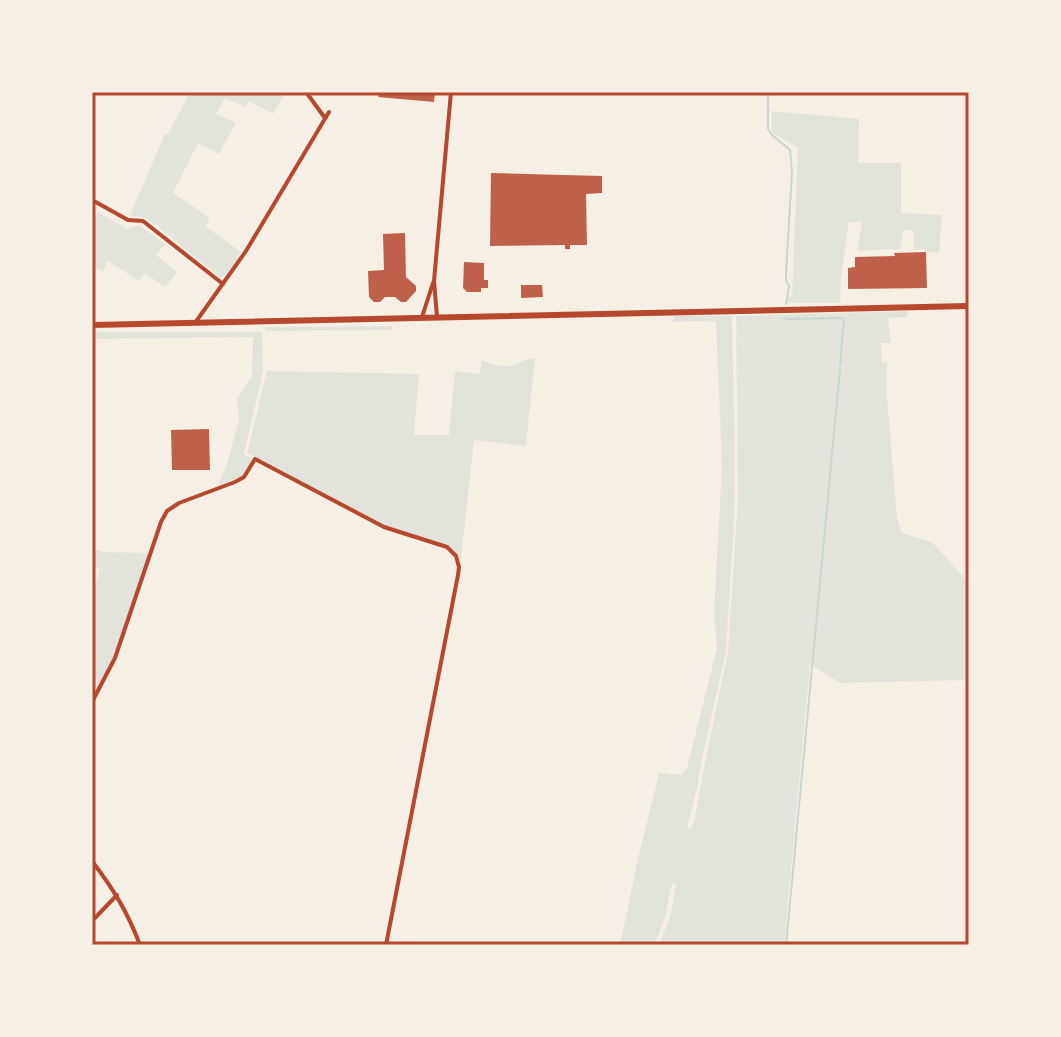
<svg xmlns="http://www.w3.org/2000/svg" width="1061" height="1037" viewBox="0 0 1061 1037" font-family="Cabin,sans-serif">
<style>
.green{fill:#e2e4dc}
.lines{fill:none;stroke-linecap:round;stroke-linejoin:round}
.stream{stroke:#c9d6d2;stroke-width:2}
.building{fill:#bf614a}
.minor{stroke:#b5482f;stroke-width:4}
.tertiary{stroke:#b5482f;stroke-width:4}
.primary{stroke:#b5482f;stroke-width:6}
.neatline{fill:none;stroke:#b5482f;stroke-width:3}
</style>
<rect width="100%" height="100%" fill="#f6efe4"/>
<g class="green">
<path d="M190 92H286L273 114 249 101 245 107 225 98 216 114 236 123 219 154 198 143 173 193 210 218 205 226 241 252 232 267 222 278 148 219 130 215 165 134H168Z"/>
<path d="M771 111 859 119 858 163H901V213L942 215 939 253 926 252 925 249 914 250V231L903 230 900 249 857 251 862 222H849L841 278 840 303H787L788 296H792L798 148 772 132Z"/>
<path d="M98 212 127 229 139 225 165 244 156 255 177 272 165 287 145 273 139 281 108 261 103 271 92 267V226Z"/>
<path d="M908 311 907 317 888 318 891 343H881L882 362 887 363V396L897 518 902 533 932 542 969 583V680L840 683 810 664 784 945H659L671 914 676 884 672 883 664 921 654 945H620L638 859 659 773 682 775 687 768 717 648 714 613 722 466 716 321 673 322 674 316H732L735 465 734 522 726 651 699 773 698 785 687 827 690 830 695 818 706 757 728 652 738 497 736 316Z"/>
<path d="M392 326V330L265 331V327Z"/>
<path d="M92 332H260L262 334 263 371 244 454 252 459 243 476 218 485 227 464 239 420 237 399 252 376 253 337 92 339Z"/>
<path d="M535 358 526 446 474 440 461 559 447 545 384 525 247 453 267 371 419 374 414 435H449L455 371 480 374 482 360C490 363 501 368 509 366 520 364 521 359 535 358Z"/>
<path d="M92 548 103 552 149 553 113 660 99 686 92 683V593L100 569 92 564Z"/>
</g>
<g class="lines">
<g class="stream">
<path d="M768 92V129L772 135 790 150 792 172 786 273V280L789 286 786 304"/>
<path d="M786 317V319L842 318 844 319 840 365"/>
<path d="M786 945 840 369"/>
</g>
</g>
<g class="building">
<path d="M380 92H435L434 102 378 97Z"/>
<path d="M491 173 602 176V193L586 194 587 245H570V249H565V245L490 246Z"/>
<path d="M405 233 406 277 416 286V291L406 302H401L395 297H385L380 302H374L369 297 368 271 384 270 383 234Z"/>
<path d="M926 252 927 288 848 289V268L855 267V257L895 256 894 253Z"/>
<path d="M464 262 484 263V280H488V288H481V292H467L463 288Z"/>
<path d="M521 285H542L543 297 521 298Z"/>
<path d="M209 429 210 470H172L171 430Z"/>
</g>
<g class="lines">
<g class="minor">
<path d="M306 92 325 118"/>
<path d="M92 200 128 220 143 221 223 284"/>
<path d="M422 317 433 283"/>
<path d="M437 317 434 281 451 92"/>
<path d="M195 323 246 251 329 112"/>
<path d="M92 702 115 658 161 522 167 511 179 503 235 482 244 477 255 459 384 527 447 547 456 556 459 567 458 575 386 945"/>
<path d="M92 921 117 895"/>
</g>
<path class="tertiary" d="M92 861C114 890 127 911 140 945"/>
<path class="primary" d="M92 325 969 306"/>
</g>
<rect width="1061" height="1037" fill="none" stroke="#f6efe4" stroke-width="188"/>
<rect x="94" y="94" width="873" height="849" class="neatline"/>
</svg>
